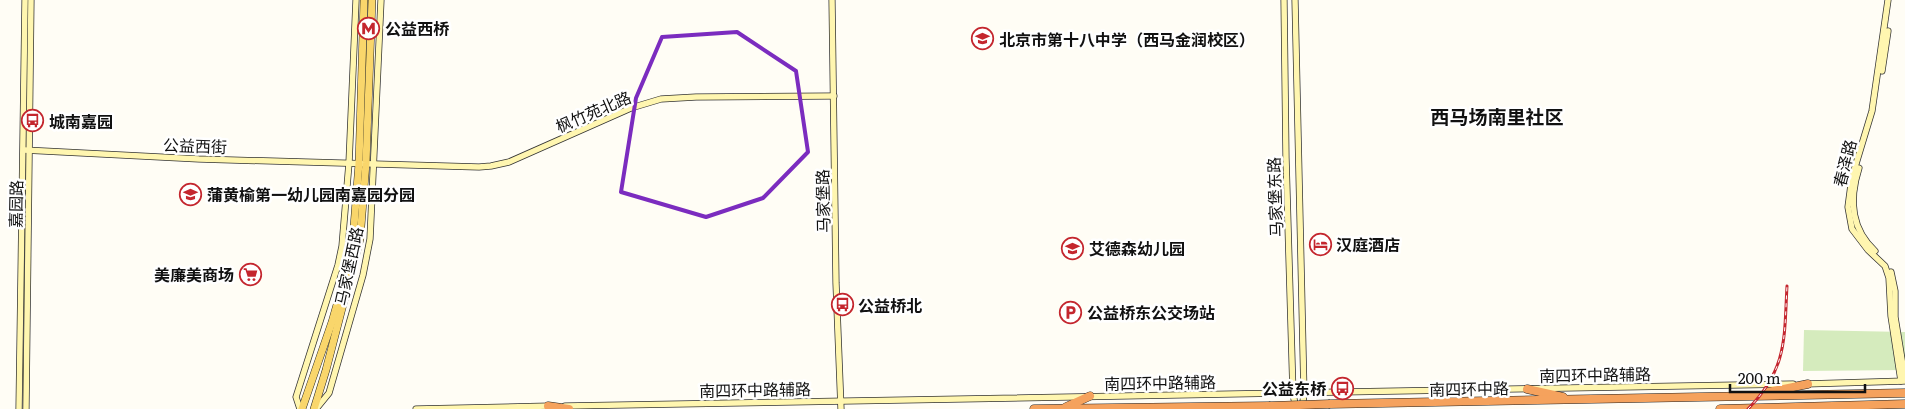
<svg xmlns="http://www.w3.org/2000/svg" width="1905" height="409" viewBox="0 0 1905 409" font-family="Literata,'Noto Sans SC',serif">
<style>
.green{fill:#d5ebbd}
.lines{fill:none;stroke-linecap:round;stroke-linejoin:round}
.secondary-casing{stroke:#333;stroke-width:7}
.primary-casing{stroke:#222;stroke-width:8}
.highway-casing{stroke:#222;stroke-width:9}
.secondary{stroke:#fff6b0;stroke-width:5.5}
.primary{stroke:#f9d66b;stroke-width:7}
.highway{stroke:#f5a25d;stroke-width:8}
.rail-casing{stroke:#c4262e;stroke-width:3}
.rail{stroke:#fff;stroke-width:1;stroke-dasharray:4;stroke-linecap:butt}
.highway-bridge-casing{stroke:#222;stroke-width:9;stroke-linecap:butt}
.highway-bridge{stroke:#f5a25d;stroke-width:8}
.marked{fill:none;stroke:#7b2cbf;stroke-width:4;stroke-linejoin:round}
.labels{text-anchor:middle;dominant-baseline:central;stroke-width:5;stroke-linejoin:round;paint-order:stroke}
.poi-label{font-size:16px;font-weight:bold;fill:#111;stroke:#fff;text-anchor:start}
.street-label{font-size:16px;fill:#111;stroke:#fff}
.quarter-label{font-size:19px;font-weight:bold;fill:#111;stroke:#fff}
</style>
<rect width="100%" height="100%" fill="#fffdf5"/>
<path class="green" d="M1804 330 1905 332V370L1803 371Z"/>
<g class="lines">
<defs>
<g id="secondary">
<path d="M832 0 836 283 841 409"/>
<path d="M1284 0 1286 158 1293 394 1296 409"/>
<path d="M1295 0 1304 394 1302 409"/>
<path d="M1888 0 1872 111 1852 177 1848 207 1852 229 1868 250 1885 266 1889 278 1891 316 1901 381"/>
<path d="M1882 71 1888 31"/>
<path d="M24 150 199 159 479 167 491 166 509 162 631 108 661 99 696 97 834 96"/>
<path d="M1859 168C1849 199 1850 228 1875 251"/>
<path d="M1891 272 1895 291V317L1905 378"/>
<path d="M1805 384 1905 381"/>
<path d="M565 406 1793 384"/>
<path d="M19 409 25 0"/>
<path d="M26 409 31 0"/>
<path d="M300 409 296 397 338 265 342 246 349 163 356 0"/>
<path d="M316 409 329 393 363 275 370 239 381 0"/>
<path d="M416 409 551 406"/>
</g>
<g id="primary">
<path d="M302 409 332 322 348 266 353 239 359 163 364 0"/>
<path d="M314 409 326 370 360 239 366 163 372 0"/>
</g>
<g id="highway">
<path d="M1527 389 1563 397"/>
<path d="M1768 392 1808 384"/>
<path d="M1330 404 1905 393"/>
<path d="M548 406 569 409"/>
<path d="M1066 407 1090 396"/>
<path d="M1034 409 1269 406"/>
<path d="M1720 409 1905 404"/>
</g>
</defs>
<use href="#secondary" class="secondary-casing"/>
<use href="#primary" class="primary-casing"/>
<use href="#highway" class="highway-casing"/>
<use href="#secondary" class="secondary"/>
<use href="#primary" class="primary"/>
<use href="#highway" class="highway"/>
<defs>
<path id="rail" d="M1748 409C1788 368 1784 338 1787 286"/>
</defs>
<use href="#rail" class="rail-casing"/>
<use href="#rail" class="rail"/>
<defs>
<path id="highway-bridge" d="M1269 406 1330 404"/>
</defs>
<use href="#highway-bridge" class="highway-bridge-casing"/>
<use href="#highway-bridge" class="highway-bridge"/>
</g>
<path class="marked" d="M737 32 796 71 808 152 763 198 706 217 621 192 636 98 662 37Z"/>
<defs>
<symbol id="metro-ring" viewBox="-11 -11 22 22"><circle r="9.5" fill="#fff" stroke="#c4262e" stroke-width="1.5"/><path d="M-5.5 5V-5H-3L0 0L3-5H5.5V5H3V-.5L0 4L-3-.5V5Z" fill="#c4262e"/></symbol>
<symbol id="school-ring" viewBox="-11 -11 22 22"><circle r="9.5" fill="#fff" stroke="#c4262e" stroke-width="1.5"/><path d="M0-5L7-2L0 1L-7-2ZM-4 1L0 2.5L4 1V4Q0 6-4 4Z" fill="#c4262e"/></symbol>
<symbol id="bus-ring" viewBox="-11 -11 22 22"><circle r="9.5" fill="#fff" stroke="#c4262e" stroke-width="1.5"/><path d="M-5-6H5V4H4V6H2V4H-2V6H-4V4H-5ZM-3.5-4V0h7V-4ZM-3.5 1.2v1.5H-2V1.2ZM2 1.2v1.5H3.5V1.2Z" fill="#c4262e"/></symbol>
<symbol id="hotel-ring" viewBox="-11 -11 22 22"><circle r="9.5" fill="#fff" stroke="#c4262e" stroke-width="1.5"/><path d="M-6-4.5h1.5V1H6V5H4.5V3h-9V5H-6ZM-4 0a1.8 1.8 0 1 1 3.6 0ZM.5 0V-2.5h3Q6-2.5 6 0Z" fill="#c4262e"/></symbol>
<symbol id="supermarket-ring" viewBox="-11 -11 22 22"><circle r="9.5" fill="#fff" stroke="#c4262e" stroke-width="1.5"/><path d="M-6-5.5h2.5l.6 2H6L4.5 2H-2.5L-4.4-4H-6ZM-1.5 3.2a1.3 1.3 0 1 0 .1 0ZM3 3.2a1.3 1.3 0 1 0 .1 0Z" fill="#c4262e"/></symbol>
<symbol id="parking-ring" viewBox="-11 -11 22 22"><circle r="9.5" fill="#fff" stroke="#c4262e" stroke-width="1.5"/><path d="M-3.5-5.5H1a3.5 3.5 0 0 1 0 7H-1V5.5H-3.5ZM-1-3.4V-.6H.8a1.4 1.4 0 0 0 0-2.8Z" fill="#c4262e"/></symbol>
</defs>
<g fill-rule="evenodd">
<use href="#metro-ring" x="356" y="16" width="25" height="25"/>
<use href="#school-ring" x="970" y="26" width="25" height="25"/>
<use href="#bus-ring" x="20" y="108" width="25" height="25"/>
<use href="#school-ring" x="178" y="182" width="25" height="25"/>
<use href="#hotel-ring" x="1308" y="232" width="25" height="25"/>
<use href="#school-ring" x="1060" y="236" width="25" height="25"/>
<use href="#supermarket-ring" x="238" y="262" width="25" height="25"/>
<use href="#bus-ring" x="830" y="292" width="25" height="25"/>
<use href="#parking-ring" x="1058" y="300" width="25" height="25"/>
<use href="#bus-ring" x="1330" y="376" width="25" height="25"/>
</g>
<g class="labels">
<g class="poi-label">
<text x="385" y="28">公益西桥</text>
<text x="999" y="39">北京市第十八中学（西马金润校区）</text>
<text x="49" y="121">城南嘉园</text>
<text x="207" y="194">蒲黄榆第一幼儿园南嘉园分园</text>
<text x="1336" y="244">汉庭酒店</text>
<text x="1089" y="248">艾德森幼儿园</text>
<text x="234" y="274" text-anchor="end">美廉美商场</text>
<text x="858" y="305">公益桥北</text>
<text x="1087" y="312">公益桥东公交场站</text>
<text x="1326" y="388" text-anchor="end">公益东桥</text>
</g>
<g class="street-label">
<text transform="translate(593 111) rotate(-23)">枫竹苑北路</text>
<text transform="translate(195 145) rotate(2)">公益西街</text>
<text transform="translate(1844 163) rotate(-76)">春泽路</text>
<text transform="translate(1274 197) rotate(-92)">马家堡东路</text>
<text transform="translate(822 201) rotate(-91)">马家堡路</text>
<text transform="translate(15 204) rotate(-89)">嘉园路</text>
<text transform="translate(348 266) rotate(-78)">马家堡西路</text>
<text transform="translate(1595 374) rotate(-1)">南四环中路辅路</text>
<text transform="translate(1160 382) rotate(-1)">南四环中路辅路</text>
<text transform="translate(1469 388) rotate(-1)">南四环中路</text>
<text transform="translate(755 389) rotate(-1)">南四环中路辅路</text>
</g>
<g class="quarter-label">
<text x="1497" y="116">西马场南里社区</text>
</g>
</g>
<path d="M1730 384v8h135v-8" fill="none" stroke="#111111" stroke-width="2.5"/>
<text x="1738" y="384" font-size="15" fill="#111111" stroke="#ffffff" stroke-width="4" paint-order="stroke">200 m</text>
</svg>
